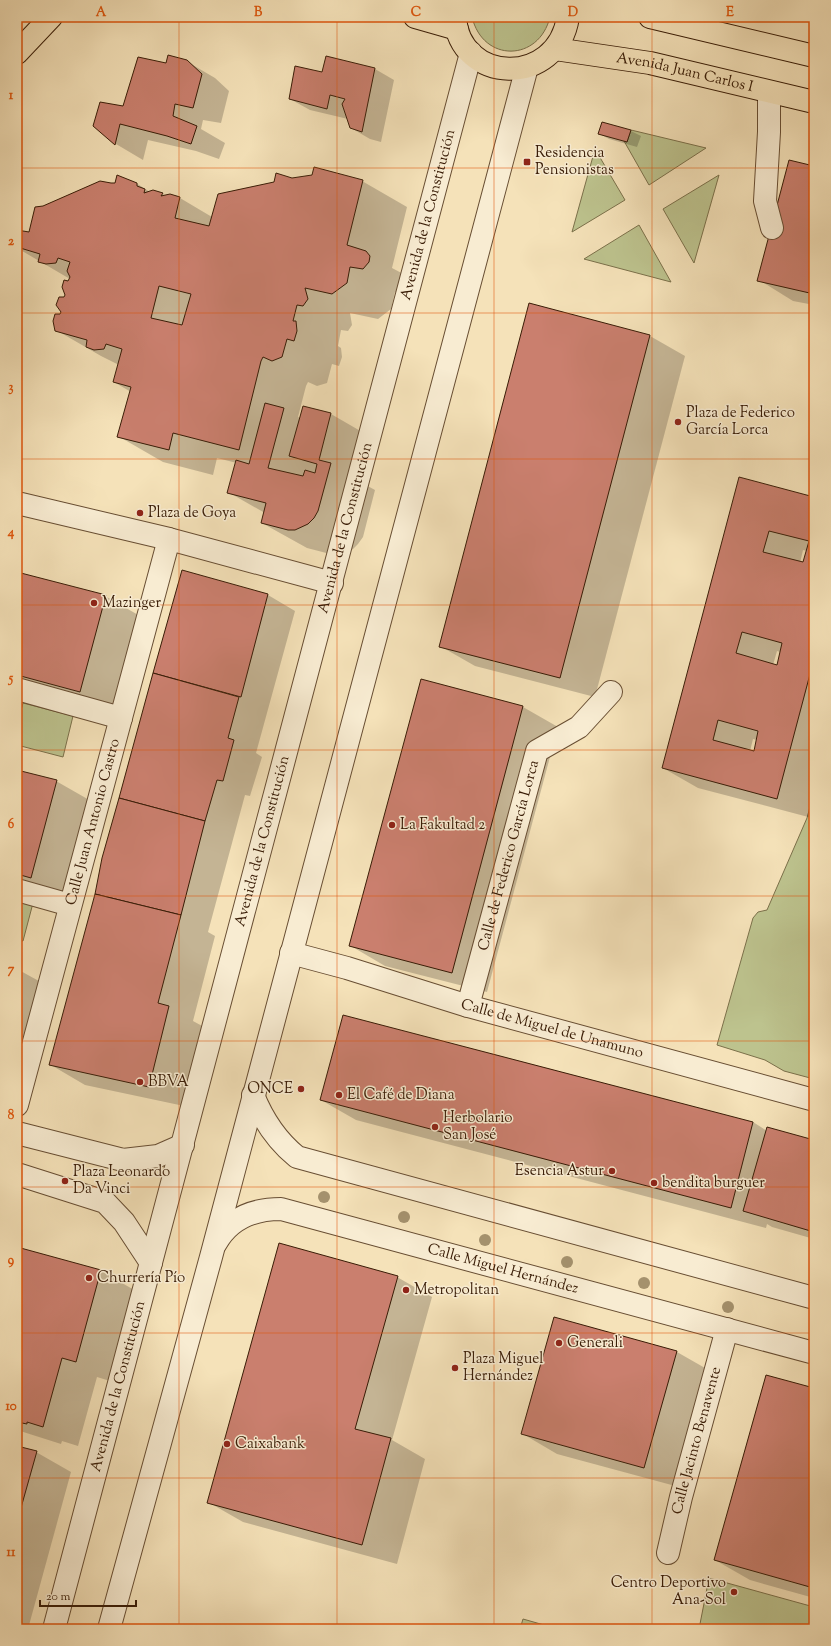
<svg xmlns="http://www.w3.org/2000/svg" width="831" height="1646" viewBox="0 0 831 1646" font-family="'Sorts Mill Goudy',serif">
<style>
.green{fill:#bdc38e;stroke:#7b704a}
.shadow{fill:#0003;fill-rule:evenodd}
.building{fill:#ca7f6e;stroke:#391c06;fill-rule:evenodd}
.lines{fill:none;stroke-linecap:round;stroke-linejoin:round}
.minor-casing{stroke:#684e33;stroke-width:24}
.major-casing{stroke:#391c06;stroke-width:24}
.minor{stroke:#f8ecd2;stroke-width:22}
.major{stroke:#f5e2b9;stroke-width:22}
.tree{fill:#a4916d}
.grid{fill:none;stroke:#df560c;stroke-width:1;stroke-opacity:0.55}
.poi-dot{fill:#8f2418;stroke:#f8ecd2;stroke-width:1.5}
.labels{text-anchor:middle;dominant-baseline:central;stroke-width:3;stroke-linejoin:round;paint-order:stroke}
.street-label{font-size:15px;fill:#391c06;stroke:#f8ecd2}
.poi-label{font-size:15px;fill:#391c06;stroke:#f8ecd2;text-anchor:start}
.neatline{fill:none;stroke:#df560c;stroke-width:1.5}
.grid-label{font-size:13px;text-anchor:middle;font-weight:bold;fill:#df560c}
</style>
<rect width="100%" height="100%" fill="#f5e2b9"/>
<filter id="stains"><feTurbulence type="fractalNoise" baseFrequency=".005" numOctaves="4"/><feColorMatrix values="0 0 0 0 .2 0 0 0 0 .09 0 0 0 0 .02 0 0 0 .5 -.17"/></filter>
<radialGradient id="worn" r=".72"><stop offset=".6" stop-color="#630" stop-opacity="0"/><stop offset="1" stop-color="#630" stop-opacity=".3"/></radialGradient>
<g class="green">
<path d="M472 17H550C539 62 483 63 472 17Z"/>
<path d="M631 130 706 148 649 185 624 141 627 142Z"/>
<path d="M595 149 625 200 572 232Z"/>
<path d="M719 175 694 263 663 209Z"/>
<path d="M639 225 671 282 584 259Z"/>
<path d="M23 703 73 716 63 757 17 745V725Z"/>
<path d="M814 792V1079L784 1071 765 1060 717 1045 753 918 758 912 767 910 807 818Z"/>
<path d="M17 899 33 903 23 941 17 940Z"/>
<path d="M709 1578 814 1607V1618L811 1629H699Z"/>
<path d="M523 1619 558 1629H520Z"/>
</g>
<g class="shadow">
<path d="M186 61 215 78 229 91 221 123 203 120 201 129 225 143 219 159 196 151 148 140 143 160 116 144 94 125 124 107 167 65Z"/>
<path d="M375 69 394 80 381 142 370 139 351 128 348 119 310 110 290 99 323 73Z"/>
<path d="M603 123 631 131 641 136 637 147 609 139 600 134Z"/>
<path d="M814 167V305L793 301 759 280Z"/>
<path d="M292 179 362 181 407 207 392 268 411 278 408 294 395 292 391 309 378 319 350 313 352 325 348 331 341 330 338 346 341 348 342 357 339 366 332 364 327 383 317 386 308 382 306 386 298 417 300 418 303 407 331 414 376 440 364 484 375 490 363 537 358 544 353 549 341 555H334L307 548 262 523 265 513 228 492 237 463 217 458 213 475 163 462 118 436 131 392 114 382 119 365 101 356 56 330 70 279 17 248V231L29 233 43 207 111 184 136 183 150 192 180 198 212 217Z"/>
<path d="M530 305 650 336 685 356 595 697 475 666 440 646Z"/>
<path d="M740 478 814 498V812L812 818 698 788 663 768ZM803 550 807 551 804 564 800 563ZM777 651 780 652 777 666 773 665ZM753 739 757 740 755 752 750 751Z"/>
<path d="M182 571 268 595 295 611 256 753 262 757 250 796 245 795 208 932 215 936 193 1021 204 1027 184 1106 85 1085 51 1065 96 894 103 858Z"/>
<path d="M17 573 105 596 140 616 115 711 17 685Z"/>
<path d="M422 680 523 707 558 727 487 992 385 966 351 946Z"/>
<path d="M17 771 56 781 91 801 66 897 17 885Z"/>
<path d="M17 969 48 986 17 1080Z"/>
<path d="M321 1100 753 1122 767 1131 814 1141V1239L772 1227 767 1224 766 1228 356 1120Z"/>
<path d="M17 1248 101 1271 136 1291 110 1381 97 1377 78 1446 62 1441 61 1444 17 1430Z"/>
<path d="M397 1277 432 1297 392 1440 425 1459 397 1564 243 1522 208 1502Z"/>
<path d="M677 1352 712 1372 679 1487 557 1454 523 1434Z"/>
<path d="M814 1389V1598L750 1580 715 1560Z"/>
<path d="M17 1447 36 1452 71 1472 28 1629H17Z"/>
</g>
<g class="building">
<path d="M168 55 187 60 202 74 193 108 175 104 173 116 197 126 191 144 167 136 120 124 115 145 93 126 100 102 123 106 138 57 166 63Z"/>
<path d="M326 56 375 68 362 132 350 128 342 104 345 99 330 95 327 109 289 99 295 66 322 72Z"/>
<path d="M602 122 631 130 627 142 598 134Z"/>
<path d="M789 160 814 166V294L757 281Z"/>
<path d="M314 167 363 180 347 245 366 251 370 256 369 262 363 269 350 267 347 283 332 294 305 288 308 299 303 306 297 305 293 321H296L297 331 294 341 287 339 282 357 272 361 263 357 261 361 239 450 173 433 169 450 117 437 131 387 113 382 122 349 106 344 104 349 94 350 86 347 87 340 55 331 53 321 55 314H60L61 312 56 305 59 297H64L65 295 62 287 64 280 68 281 70 277 67 271 70 262 58 258 56 263 46 264 38 262 40 254 17 247V230L29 232 35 207 43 206 100 181 111 183H115L117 175 137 183V186L145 189 144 193 153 190 163 193 161 196 170 194 180 197 175 218 209 226 218 194 274 182 276 173 292 178 312 175ZM159 286 191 294 182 325 151 318Z"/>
<path d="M529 303 650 335 560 678 439 647Z"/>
<path d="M265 403 284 408 268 468 303 476 305 470 315 473 317 464 289 456 303 406 331 413 319 460 331 463 318 511 314 518 308 524 295 530H288L261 523 266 503 227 493 236 460 249 464Z"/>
<path d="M739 477 814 497V659L777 799 662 768ZM769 531 809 541 803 562 763 552ZM742 632 782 643 777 665 736 653ZM718 720 758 731 754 751 713 740Z"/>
<path d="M182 570 268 594 241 697 153 673Z"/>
<path d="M17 572 106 595 80 692 17 675Z"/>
<path d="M153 673 239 697 228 738 234 740 223 781 217 780 205 821 119 798Z"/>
<path d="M421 679 523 706 452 973 349 946Z"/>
<path d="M17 770 57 780 31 878 17 874Z"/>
<path d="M119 798 205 821 181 915 95 894 102 858Z"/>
<path d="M95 894 181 915 158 1003 169 1006 149 1087 49 1065Z"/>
<path d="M343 1015 753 1122 731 1208 320 1100Z"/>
<path d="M767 1127 814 1140V1232L743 1211Z"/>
<path d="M279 1243 398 1276 355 1429 391 1438 362 1545 207 1503Z"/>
<path d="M17 1247 101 1270 76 1362 62 1358 43 1427 27 1422V1424L17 1422Z"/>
<path d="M554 1317 677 1351 644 1468 521 1434Z"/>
<path d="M766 1375 814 1388V1573L810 1587 714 1560Z"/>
<path d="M17 1446 37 1451 17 1522Z"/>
</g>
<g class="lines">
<defs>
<g id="minor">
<path d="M769 92V132L765 201 772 228"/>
<path d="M17 503 169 539 332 583"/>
<path d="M17 689 121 718"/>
<path d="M17 890 70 905"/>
<path id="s1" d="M291 953 347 968 468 1006 814 1100"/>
<path id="s2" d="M468 1006 537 751 579 727 611 692"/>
<path d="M253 1095C263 1120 276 1140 297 1157L814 1298"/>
<path id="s3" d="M17 1105 169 539"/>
<path d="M17 1133 123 1160 158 1156 183 1145"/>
<path d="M17 1174 105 1202 124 1222 151 1263"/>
<path id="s4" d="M216 1243C230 1218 254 1209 281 1209L814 1353"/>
<path id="s5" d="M668 1553 681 1497 727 1329"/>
<path id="s6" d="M54 1629 471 53"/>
<path d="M109 1629 211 1257 527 67"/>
</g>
<g id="major">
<path d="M415 17 457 29"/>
<path d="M455 17C459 84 557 88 568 17"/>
<path d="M650 17 814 56"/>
<path id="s7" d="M555 49 650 63 814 102"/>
<path d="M17 53 51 17"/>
</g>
</defs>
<use href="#minor" class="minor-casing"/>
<use href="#major" class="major-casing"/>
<use href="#minor" class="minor"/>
<use href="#major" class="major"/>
</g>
<g class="tree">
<circle cx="324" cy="1197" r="6"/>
<circle cx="404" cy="1217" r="6"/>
<circle cx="485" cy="1240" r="6"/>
<circle cx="567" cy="1262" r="6"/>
<circle cx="644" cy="1283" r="6"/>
<circle cx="728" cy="1307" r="6"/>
</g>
<path class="grid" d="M179 17V1629M337 17V1629M494 17V1629M652 17V1629M17 168H814M17 313H814M17 459H814M17 605H814M17 750H814M17 896H814M17 1041H814M17 1187H814M17 1333H814M17 1478H814"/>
<g class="poi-dot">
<rect x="523" y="158" width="8" height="8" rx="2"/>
<circle cx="678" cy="422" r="4"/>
<circle cx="140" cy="513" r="4"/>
<circle cx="94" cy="603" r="4"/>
<circle cx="392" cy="825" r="4"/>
<circle cx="140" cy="1082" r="4"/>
<circle cx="301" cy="1089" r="4"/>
<circle cx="339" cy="1095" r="4"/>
<circle cx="435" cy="1127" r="4"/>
<circle cx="612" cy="1171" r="4"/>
<circle cx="65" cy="1181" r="4"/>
<circle cx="654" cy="1183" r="4"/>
<circle cx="89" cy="1278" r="4"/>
<circle cx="406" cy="1290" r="4"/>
<circle cx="559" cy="1343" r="4"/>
<circle cx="455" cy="1368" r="4"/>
<circle cx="227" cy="1444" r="4"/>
<circle cx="734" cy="1592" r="4"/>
</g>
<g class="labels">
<g class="street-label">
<text stroke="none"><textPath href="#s7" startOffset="132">Avenida Juan Carlos I</textPath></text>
<text stroke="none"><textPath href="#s6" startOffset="1463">Avenida de la Constitución</textPath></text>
<text stroke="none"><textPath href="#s6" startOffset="1139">Avenida de la Constitución</textPath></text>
<text stroke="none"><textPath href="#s3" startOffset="293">Calle Juan Antonio Castro</textPath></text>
<text stroke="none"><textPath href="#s6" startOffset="815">Avenida de la Constitución</textPath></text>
<text stroke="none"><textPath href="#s2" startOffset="156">Calle de Federico García Lorca</textPath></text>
<text stroke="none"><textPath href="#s1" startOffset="272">Calle de Miguel de Unamuno</textPath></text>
<text stroke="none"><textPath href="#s4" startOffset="307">Calle Miguel Hernández</textPath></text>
<text stroke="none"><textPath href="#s6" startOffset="251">Avenida de la Constitución</textPath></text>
<text stroke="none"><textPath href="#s5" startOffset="116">Calle Jacinto Benavente</textPath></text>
</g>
<g class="poi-label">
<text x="535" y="153">Residencia<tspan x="535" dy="17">Pensionistas</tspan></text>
<text x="686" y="413">Plaza de Federico<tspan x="686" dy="17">García Lorca</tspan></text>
<text x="148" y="513">Plaza de Goya</text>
<text x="102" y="603">Mazinger</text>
<text x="400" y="825">La Fakultad 2</text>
<text x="148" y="1082">BBVA</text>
<text x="293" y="1089" text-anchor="end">ONCE</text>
<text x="347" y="1095">El Café de Diana</text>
<text x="443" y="1118">Herbolario<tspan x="443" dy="17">San José</tspan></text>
<text x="604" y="1171" text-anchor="end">Esencia Astur</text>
<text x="73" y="1172">Plaza Leonardo<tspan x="73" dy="17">Da Vinci</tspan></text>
<text x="662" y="1183">bendita burguer</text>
<text x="97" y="1278">Churrería Pío</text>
<text x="414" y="1290">Metropolitan</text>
<text x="567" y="1343">Generali</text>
<text x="463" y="1359">Plaza Miguel<tspan x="463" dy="17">Hernández</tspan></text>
<text x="235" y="1444">Caixabank</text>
<text x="726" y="1583" text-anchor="end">Centro Deportivo<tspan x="726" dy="17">Ana-Sol</tspan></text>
</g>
</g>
<rect width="831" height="1646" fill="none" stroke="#f5e2b9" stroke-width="44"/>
<path d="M40 1600v6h96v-6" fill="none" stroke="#391c06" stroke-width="2"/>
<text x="46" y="1600" font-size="12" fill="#391c06" stroke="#f8ecd2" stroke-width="3" paint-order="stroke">20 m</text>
<rect x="22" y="22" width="787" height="1602" class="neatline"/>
<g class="grid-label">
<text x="101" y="16">A</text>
<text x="258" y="16">B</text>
<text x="416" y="16">C</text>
<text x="573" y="16">D</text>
<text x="730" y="16">E</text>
<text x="11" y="99">1</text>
<text x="11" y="245">2</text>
<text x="11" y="391">3</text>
<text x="11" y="536">4</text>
<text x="11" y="682">5</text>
<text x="11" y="828">6</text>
<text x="11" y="973">7</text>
<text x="11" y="1119">8</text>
<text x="11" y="1264">9</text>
<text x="11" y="1410">10</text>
<text x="11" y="1556">11</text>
</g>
<rect width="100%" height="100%" filter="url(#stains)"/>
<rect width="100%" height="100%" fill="url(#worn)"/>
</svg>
